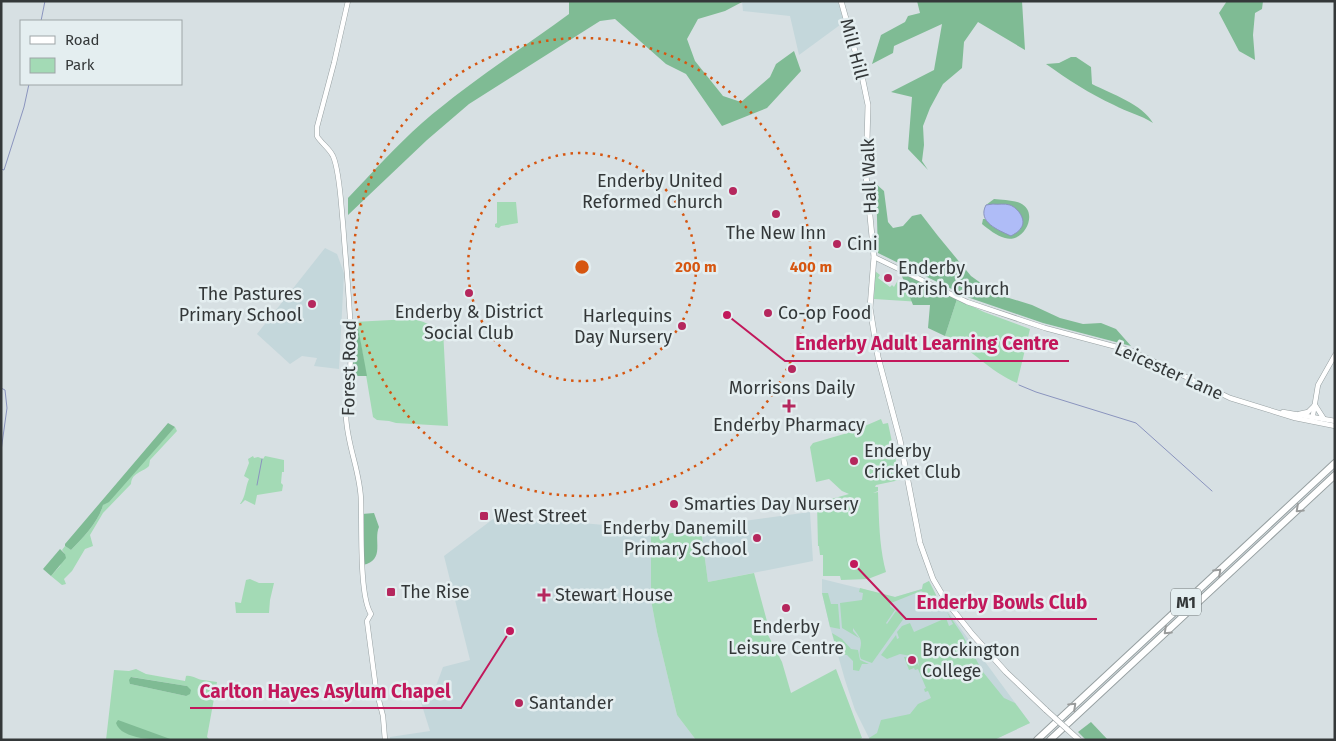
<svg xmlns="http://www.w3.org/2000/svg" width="1336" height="741" viewBox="0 0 1336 741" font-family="'Fira Sans',sans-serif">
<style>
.built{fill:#c4d7db}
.green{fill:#a3dab5;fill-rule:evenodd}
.forest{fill:#7fbb94}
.water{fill:#afbcf7;stroke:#8a94be}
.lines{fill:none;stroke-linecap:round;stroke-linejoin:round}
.stream{stroke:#8a94be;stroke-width:1}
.minor-casing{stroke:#97a0a2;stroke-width:5.5}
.major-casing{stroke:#97a0a2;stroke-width:6}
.highway-casing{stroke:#97a0a2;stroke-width:8}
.minor{stroke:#fff;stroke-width:4.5}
.major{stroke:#fff;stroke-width:5}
.highway{stroke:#fff;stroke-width:6}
.major-bridge-casing{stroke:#97a0a2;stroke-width:6;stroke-linecap:butt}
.major-bridge{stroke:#fff;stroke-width:5}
.oneway{stroke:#9a9c9c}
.ring{fill:none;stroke:#d65610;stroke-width:2.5;stroke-dasharray:2.5 5}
.poi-dot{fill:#b5275d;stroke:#e4eef0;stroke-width:2}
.labels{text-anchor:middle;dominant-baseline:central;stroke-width:5;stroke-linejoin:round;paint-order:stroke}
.shield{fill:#e4eef0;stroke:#696f70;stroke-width:1}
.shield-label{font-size:16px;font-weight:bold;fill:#343839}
.street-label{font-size:18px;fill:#343839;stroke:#e4eef0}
.poi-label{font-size:18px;fill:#343839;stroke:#e4eef0;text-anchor:start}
.centre{fill:#d65610;stroke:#e4eef0;stroke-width:2.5}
.ring-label{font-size:15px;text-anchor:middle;font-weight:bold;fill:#d65610;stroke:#e4eef0;stroke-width:5;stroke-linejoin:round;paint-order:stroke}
.leader{fill:none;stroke:#c2185b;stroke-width:2}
.callout-dot{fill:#c2185b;stroke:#e4eef0;stroke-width:2}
.callout-label{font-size:19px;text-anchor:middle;font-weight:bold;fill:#c2185b;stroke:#e4eef0;stroke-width:5;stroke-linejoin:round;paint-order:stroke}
</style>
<rect width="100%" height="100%" fill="#d7e0e3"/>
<g class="built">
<path d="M742 1H838L844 22 799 55 790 16 743 11Z"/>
<path d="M325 248 337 254 344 273 339 369 314 366 317 358 302 356 290 364 257 334Z"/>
<path d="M810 512 813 561 708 582 701 529 729 523Z"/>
<path d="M493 519 560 521 604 525 651 536V600L657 632 677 715 696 740H390V737L430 731 419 696 436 686 443 667 470 660 444 556Z"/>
<path d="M822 579 895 597 922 589 923 584 929 581 936 595 1030 723 994 740H870L855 710 845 680 830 627 822 593Z"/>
</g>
<g class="green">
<path d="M497 202H516L518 223 501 226 499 228 495 227V224L497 223Z"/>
<path d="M875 271 880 275 878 278 890 287 892 285 894 287 898 280 906 282 921 302 874 299Z"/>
<path d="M957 299 984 312 1030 329 1017 383C990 372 971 348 945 336Z"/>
<path d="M411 319C423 320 432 327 443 329L448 426 396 423 389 421 377 420 373 417 358 327 353 322Z"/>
<path d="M881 419 883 424 888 423 900 480 876 485 875 487H878V491L873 493 878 492C879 519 879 546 886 572L868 579 841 580 840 576H823V555H820L819 546H818L817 503 849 494 842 491 829 479 816 482 810 447 813 443 851 432Z"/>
<path d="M175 427 177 431 150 460 149 466C142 473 132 472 131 484L103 513 90 535 93 546 85 549 72 571 64 579 66 584 62 585 51 576 60 566 65 554 62 550 65 546 71 550C83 538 99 521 103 505Z"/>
<path d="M253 456 254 458 258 457 263 459 265 456 284 460V472H282L281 483 283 485 282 491 257 495 255 505 245 500 241 504H240C246 496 245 488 249 479L244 476 249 463 248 459Z"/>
<path d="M701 529 708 582 754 573 768 625 767 633 782 662 791 693 836 669 862 738 858 740H696L677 715 657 632 651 600V536Z"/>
<path d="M250 579 259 583H274L270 600 269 613H236L235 602 241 603 246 580Z"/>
<path d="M929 581 936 595 934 598 921 591 891 603 890 606 895 610 886 623 887 624 896 611 904 616V618L872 663 861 659C858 652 861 649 861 643 861 637 856 633 853 628V631L859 638 842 628 840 603 862 600 863 593 859 592 860 588 895 597 922 589 923 584Z"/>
<path d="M822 593H828L831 604H838L840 629 830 627Z"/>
<path d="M947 612 962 634 983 672 1004 698 1015 703 1030 723 994 740H870L869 738 877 733 881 720 910 714 918 704 931 698 928 691 925 692 924 689 926 688 918 669 915 670 914 668 909 670 904 657 914 658 919 666 917 657 900 654 887 659 881 655 896 635 897 639 899 638 897 632 902 626 910 623 914 632 946 618 949 626 953 624Z"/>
<path d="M832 633 842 639 851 649 858 650 860 660 869 664H862L859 671 853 670V661L847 655 838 654Z"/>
<path d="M136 669 146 674 185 681 186 676C193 675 197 680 203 680 208 681 212 681 217 682L207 737 210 740H106L114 670 129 671ZM132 677 187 686 186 696 130 684Z"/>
</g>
<g class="forest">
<path d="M569 1H744L725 11 698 19 687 39 695 61 723 96 741 102 770 77 776 64 794 51 801 71 767 108 722 126 686 74 666 64 615 19 600 21 469 104 427 140 348 215V198C372 173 396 146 422 123 468 83 520 50 569 14Z"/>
<path d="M917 1H1022L1025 50 978 22 964 42 962 68 943 84 930 108 923 126 924 145 922 161 928 170 908 149 912 97 891 92 934 70 942 24 894 46 893 53 872 64 881 35 905 22 908 16 920 13Z"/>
<path d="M1227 1H1263L1262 9 1255 13 1253 35 1255 60 1239 51 1219 13Z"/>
<path d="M1071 57H1076L1091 67 1092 84C1112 94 1142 104 1153 123 1141 115 1127 112 1114 105 1090 94 1067 79 1046 64L1059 63Z"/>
<path d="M876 184 884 191 888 222 893 228 903 226 912 216 921 214 938 236 971 276 996 294 1032 305 1060 318 1083 324 1101 323 1116 329 1131 346 1043 323 970 298 878 253Z"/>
<path d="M994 199C1001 200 1013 200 1020 203 1040 212 1024 244 1005 238 997 236 988 229 982 224L983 219H985L988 222 1003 204 986 205Z"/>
<path d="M900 271 957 299 945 336 928 328 930 305H913Z"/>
<path d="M351 322H353L358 327 367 376H350Z"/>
<path d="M168 423 175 427 109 502 103 505C99 521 83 538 71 550L65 546V544Z"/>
<path d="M374 513 379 527C373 540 386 560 363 565L362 514Z"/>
<path d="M60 549 65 554 66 558 51 576 43 569Z"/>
<path d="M131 677 187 686 191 690 190 694 186 696 130 684 129 680Z"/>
<path d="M118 720 173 740C158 740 121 740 116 723Z"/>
<path d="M1091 722 1108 740H1086L1078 732Z"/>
</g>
<path class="water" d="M993 204C998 205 1004 203 1010 205 1018 208 1027 220 1021 228 1019 232 1014 234 1011 236 998 230 977 222 986 205Z"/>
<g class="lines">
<g class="stream">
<path d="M41 21 45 1"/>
<path d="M1 169 4 170 24 107 29 84"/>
<path d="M1019 385 1036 392 1136 423 1212 491"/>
<path d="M1 388 5 390 7 408 1 451"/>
<path d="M257 485 262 459"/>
</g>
<defs>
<g id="minor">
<path d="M348 1 334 63 317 127V136C321 143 329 148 333 156 340 172 341 206 343 224 346 267 351 309 351 352 351 374 346 395 346 416 347 446 361 473 361 502 362 526 359 596 371 614L367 621 376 689 383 716 385 740"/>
<path d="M874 257 967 302 1045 328 1132 351 1230 398 1295 418 1335 426"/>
<path d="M1315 405 1324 419"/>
<path d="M1283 412 1335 421"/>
<path d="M1299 414 1308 412 1314 406"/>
<path d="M1312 421 1318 385 1335 355"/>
</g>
<path id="major" d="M841 1 862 76 868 105 866 175 874 257 870 308 878 357 900 440 920 543 933 579 946 601 972 634 1006 672 1046 710"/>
<g id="highway">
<path d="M1037 740 1335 463"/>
<path d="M1050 740 1335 475"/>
</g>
</defs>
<use href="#minor" class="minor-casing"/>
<use href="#major" class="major-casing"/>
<use href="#highway" class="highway-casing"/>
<use href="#minor" class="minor"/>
<use href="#major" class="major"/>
<use href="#highway" class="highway"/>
<defs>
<path id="major-bridge" d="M1046 710 1079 740"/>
</defs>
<use href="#major-bridge" class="major-bridge-casing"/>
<use href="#major-bridge" class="major-bridge"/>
</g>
<defs><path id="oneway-chevron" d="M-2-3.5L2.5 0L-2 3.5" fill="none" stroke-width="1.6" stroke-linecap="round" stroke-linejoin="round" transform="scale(1.25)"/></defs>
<g class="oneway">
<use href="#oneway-chevron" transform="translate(1299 509) rotate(137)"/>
<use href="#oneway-chevron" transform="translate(1218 572) rotate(-43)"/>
<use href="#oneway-chevron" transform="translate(1167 631) rotate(137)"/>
<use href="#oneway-chevron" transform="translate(1073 706) rotate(-43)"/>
</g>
<g class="ring">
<circle cx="582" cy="267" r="114"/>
<circle cx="582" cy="267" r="229"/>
</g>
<g class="poi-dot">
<circle cx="733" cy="191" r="5"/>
<circle cx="776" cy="214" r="5"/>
<circle cx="837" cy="244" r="5"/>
<circle cx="888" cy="278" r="5"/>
<circle cx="469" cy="293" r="5"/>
<circle cx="312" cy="304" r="5"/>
<circle cx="768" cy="313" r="5"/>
<circle cx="682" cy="326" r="5"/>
<circle cx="792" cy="369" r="5"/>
<path d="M786.5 398.5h5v5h5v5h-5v5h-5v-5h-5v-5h5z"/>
<circle cx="854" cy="461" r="5"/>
<circle cx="674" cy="504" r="5"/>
<rect x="479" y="511" width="10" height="10" rx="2.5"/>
<circle cx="757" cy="538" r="5"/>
<rect x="386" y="587" width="10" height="10" rx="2.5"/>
<path d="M541.5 587.5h5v5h5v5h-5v5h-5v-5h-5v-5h5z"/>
<circle cx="786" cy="608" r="5"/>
<circle cx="912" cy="660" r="5"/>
<circle cx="519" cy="703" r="5"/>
</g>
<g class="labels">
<rect class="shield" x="1171" y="588.5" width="30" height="27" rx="4"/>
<g class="shield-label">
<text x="1186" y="602">M1</text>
</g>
<g class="street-label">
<text transform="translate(854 49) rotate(75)">Mill Hill</text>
<text transform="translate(869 176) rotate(-92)">Hall Walk</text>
<text transform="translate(349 368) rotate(-89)">Forest Road</text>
<text transform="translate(1169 371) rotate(24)">Leicester Lane</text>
</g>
<g class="poi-label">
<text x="723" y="181" text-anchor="end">Enderby United<tspan x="723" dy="21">Reformed Church</tspan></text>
<text x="776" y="233" text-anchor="middle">The New Inn</text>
<text x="847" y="244">Cini</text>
<text x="898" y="268">Enderby<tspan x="898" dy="21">Parish Church</tspan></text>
<text x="302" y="294" text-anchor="end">The Pastures<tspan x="302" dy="21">Primary School</tspan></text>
<text x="469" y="312" text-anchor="middle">Enderby &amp; District<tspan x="469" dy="21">Social Club</tspan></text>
<text x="778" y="313">Co-op Food</text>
<text x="672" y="316" text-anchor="end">Harlequins<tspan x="672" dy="21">Day Nursery</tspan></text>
<text x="792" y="388" text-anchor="middle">Morrisons Daily</text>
<text x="789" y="425" text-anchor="middle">Enderby Pharmacy</text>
<text x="864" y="451">Enderby<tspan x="864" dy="21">Cricket Club</tspan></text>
<text x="684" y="504">Smarties Day Nursery</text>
<text x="494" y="516">West Street</text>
<text x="747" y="528" text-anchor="end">Enderby Danemill<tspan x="747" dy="21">Primary School</tspan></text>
<text x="401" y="592">The Rise</text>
<text x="555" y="595">Stewart House</text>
<text x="786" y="627" text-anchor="middle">Enderby<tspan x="786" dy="21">Leisure Centre</tspan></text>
<text x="922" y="650">Brockington<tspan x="922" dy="21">College</tspan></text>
<text x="529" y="703">Santander</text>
</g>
</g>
<circle cx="582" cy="267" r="8" class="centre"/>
<g class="ring-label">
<text x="696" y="272">200 m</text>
<text x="811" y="272">400 m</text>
</g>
<path class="leader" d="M727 315L785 361H1069M854 564L906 619H1097M510 631L461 708H190"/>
<g class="callout-dot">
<circle cx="727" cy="315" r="5"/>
<circle cx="854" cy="564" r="5"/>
<circle cx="510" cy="631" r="5"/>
</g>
<g class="callout-label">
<text x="927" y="350">Enderby Adult Learning Centre</text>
<text x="1002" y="609">Enderby Bowls Club</text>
<text x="325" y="698">Carlton Hayes Asylum Chapel</text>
</g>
<rect width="1336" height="741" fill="none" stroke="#343839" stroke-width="5"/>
<rect x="20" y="20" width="162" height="65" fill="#e4eef0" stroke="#9ea5a7"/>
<rect x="30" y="36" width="25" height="8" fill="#ffffff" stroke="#9ea5a7"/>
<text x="65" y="45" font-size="15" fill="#343839">Road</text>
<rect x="30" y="58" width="25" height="15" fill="#a3dab5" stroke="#9ea5a7"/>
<text x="65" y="70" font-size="15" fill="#343839">Park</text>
</svg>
